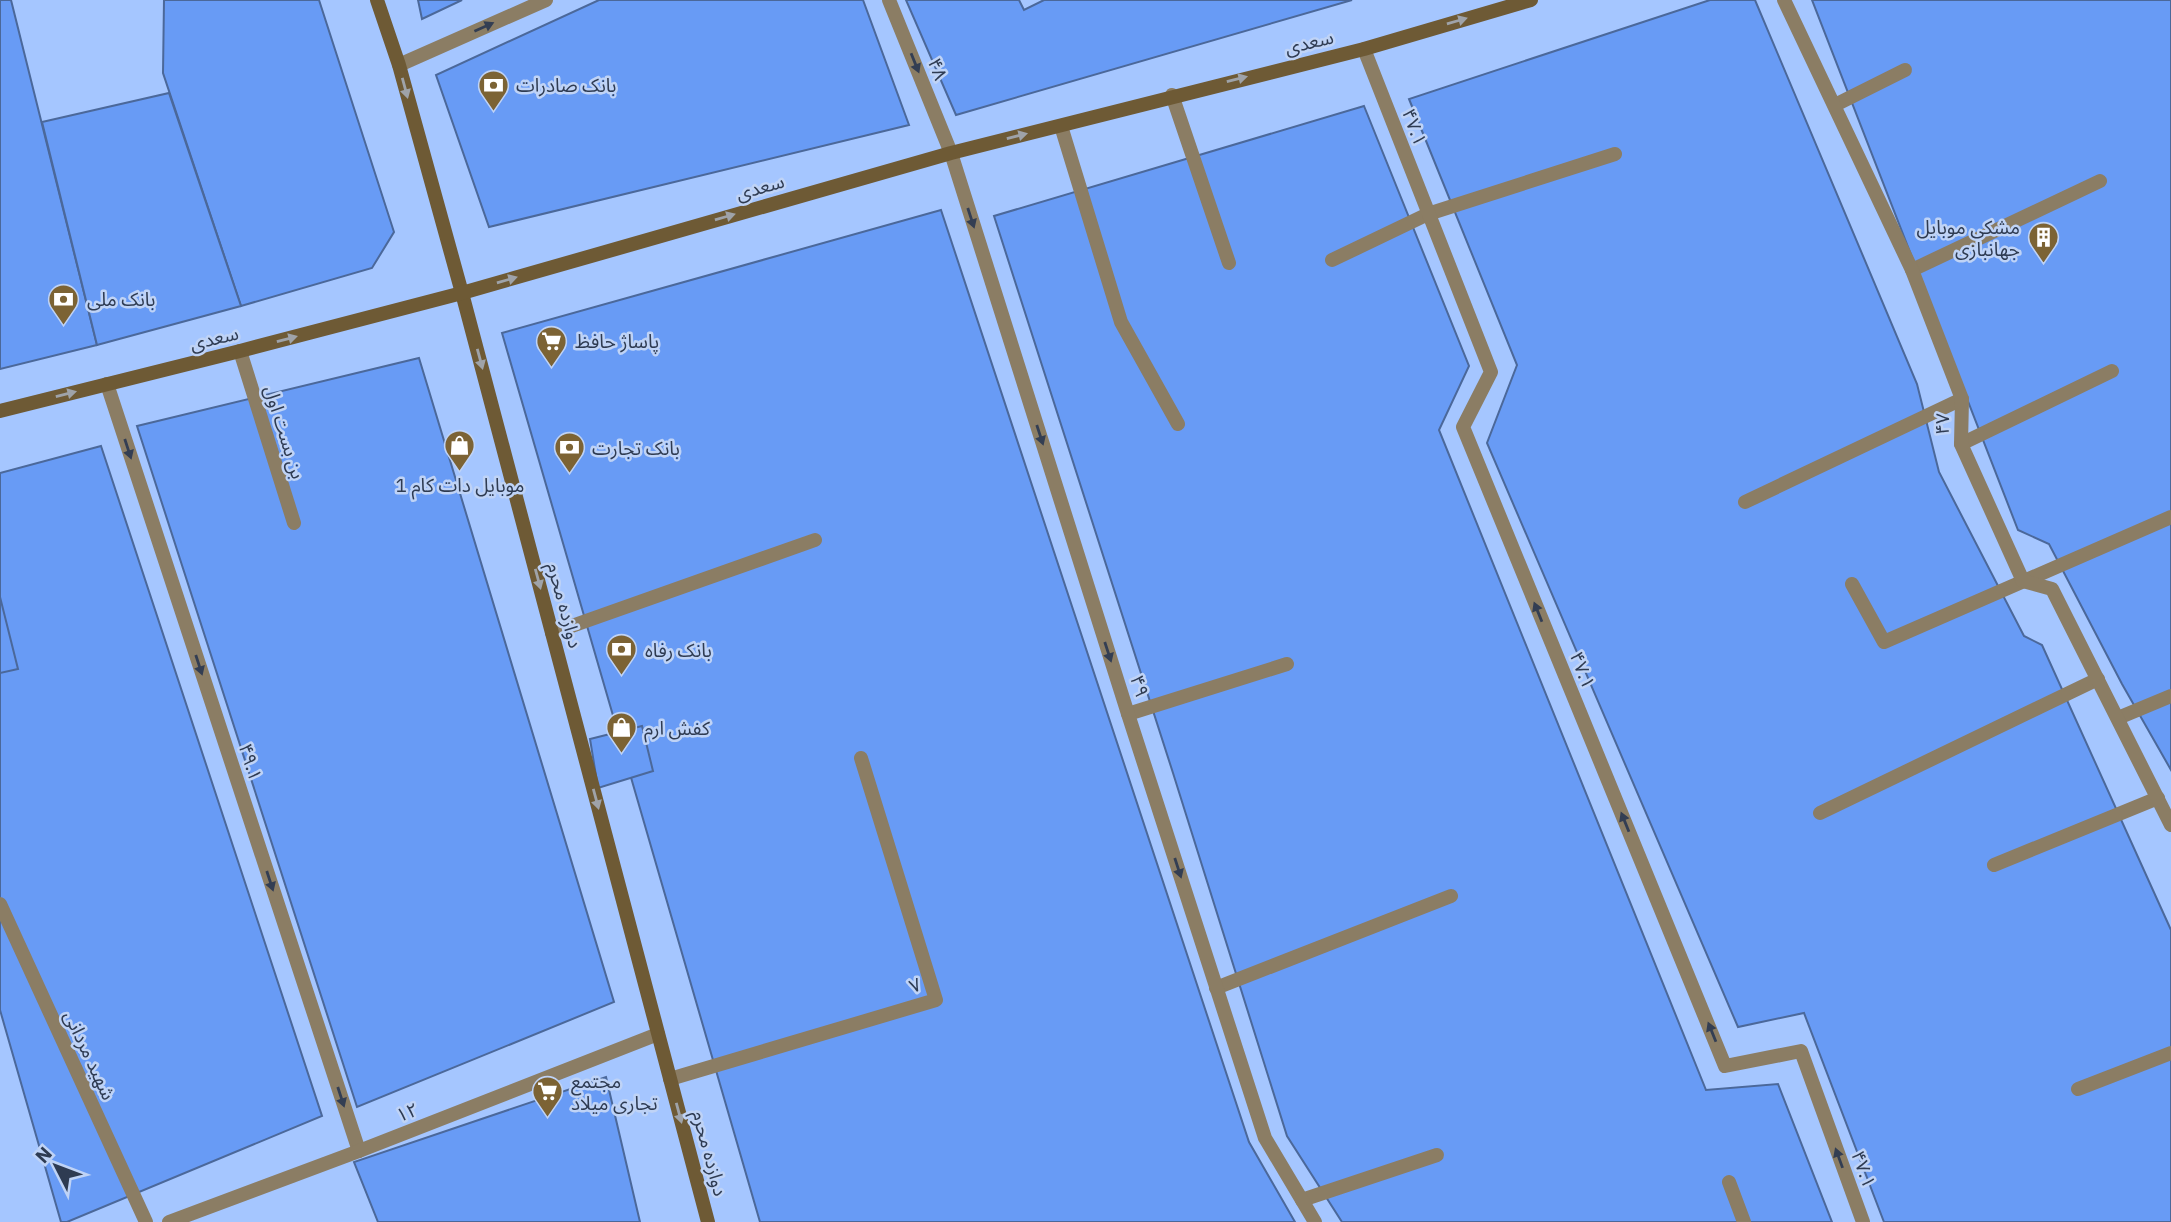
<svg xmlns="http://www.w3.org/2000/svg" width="2171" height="1222" viewBox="0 0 2171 1222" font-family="'IBM Plex Sans','Noto Sans Arabic',sans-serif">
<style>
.building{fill:#689bf5;stroke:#4b689a;stroke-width:2}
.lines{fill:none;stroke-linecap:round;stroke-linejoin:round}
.lane{stroke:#8b7d64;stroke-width:14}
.street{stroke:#8b7d64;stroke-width:14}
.secondary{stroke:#6e5a35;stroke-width:14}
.oneway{fill:#9fa3a9}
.oneway2{fill:#333e53}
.labels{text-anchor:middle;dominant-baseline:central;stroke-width:5;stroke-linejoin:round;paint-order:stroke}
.street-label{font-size:19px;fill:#2e3b52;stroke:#bfd3f6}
.poi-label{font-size:19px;fill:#2e3b52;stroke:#bfd3f6;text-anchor:start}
</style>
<rect width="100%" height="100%" fill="#a5c6ff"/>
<g class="building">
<path d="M0 0H11L97 345 0 369Z"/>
<path d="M164 0H319L394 232 372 268 241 306 163 73Z"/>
<path d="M418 0H462L422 19Z"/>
<path d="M599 0H863L909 125 489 227 436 75Z"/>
<path d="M906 0H1019L1024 10 1044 0H1352L956 115Z"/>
<path d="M1710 0H1755L1917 384 1939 472 2024 636 2042 645 2171 930V1222H1884L1804 1013 1738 1027 1487 443 1517 365 1409 99Z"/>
<path d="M1812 0H2171V770L2122 684 2049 544 2018 530Z"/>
<path d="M169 93 241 306 97 345 42 122Z"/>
<path d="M1364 106 1469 366 1439 430 1706 1090 1778 1084 1832 1222H1342L1287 1136 1173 773 994 216Z"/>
<path d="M941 210 1249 1142 1295 1222H760L502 333Z"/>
<path d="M419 358 614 1002 357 1107 137 426Z"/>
<path d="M101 446 322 1116 67 1222H61L0 1010V473Z"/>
<path d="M0 597 18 669 0 673Z"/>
<path d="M642 726 653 771 598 788 590 739Z"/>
<path d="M606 1077 640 1222H378L354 1162Z"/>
</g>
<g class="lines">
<g class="lane">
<path d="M1172 95 1229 263"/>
<path d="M1835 105 1905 70"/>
<path d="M1061 126 1121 322 1178 424"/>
<path d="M1332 260 1428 214 1615 154"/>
<path d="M1912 270 2100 181"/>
<path d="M240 351 294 523"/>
<path d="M1961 444 2112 371"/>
<path d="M1745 502 1962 399"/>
<path d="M1852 584 1884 642 2171 517"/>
<path d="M552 633 815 540"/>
<path d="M1128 714 1287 664"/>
<path d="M2118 718 2171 696"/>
<path d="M1820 813 2098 679"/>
<path d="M1994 865 2158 798"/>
<path d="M0 904 146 1222"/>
<path d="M1216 988 1451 896"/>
<path d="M670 1079 936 1000 861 758"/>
<path d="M2078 1089 2171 1053"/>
<path d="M1729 1182 1744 1222"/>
<path d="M1302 1200 1437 1155"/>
</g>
<g class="street">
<path d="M889 0 951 153 1128 714 1265 1138 1315 1222"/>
<path d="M1784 0 1912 270 1962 399 1961 444 2023 581 2052 589 2171 825"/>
<path d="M1364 49 1491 372 1463 427 1725 1066 1801 1051 1863 1222"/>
<path d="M399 65 546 0"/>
<path d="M107 384 359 1151"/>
<path d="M169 1222 359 1151 658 1034"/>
</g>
<g class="secondary">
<path d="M377 0 399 65 462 293 708 1222"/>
<path d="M0 411 240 351 462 293 951 153 1364 49 1531 0"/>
</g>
</g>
<defs><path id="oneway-solid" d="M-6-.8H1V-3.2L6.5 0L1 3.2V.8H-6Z" transform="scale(1.75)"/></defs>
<g class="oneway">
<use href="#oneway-solid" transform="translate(1457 21) rotate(-16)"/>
<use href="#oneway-solid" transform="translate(1237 79) rotate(-14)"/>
<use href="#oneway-solid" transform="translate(405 88) rotate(75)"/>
<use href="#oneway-solid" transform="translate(1017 136) rotate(-14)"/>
<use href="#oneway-solid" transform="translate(725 217) rotate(-16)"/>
<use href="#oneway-solid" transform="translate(507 280) rotate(-16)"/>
<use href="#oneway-solid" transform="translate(287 339) rotate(-15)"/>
<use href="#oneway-solid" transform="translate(480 359) rotate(75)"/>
<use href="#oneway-solid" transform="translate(66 394) rotate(-14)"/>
<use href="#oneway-solid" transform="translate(538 579) rotate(75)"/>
<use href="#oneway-solid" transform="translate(596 799) rotate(75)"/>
<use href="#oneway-solid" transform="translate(679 1113) rotate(75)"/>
</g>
<g class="oneway2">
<use href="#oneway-solid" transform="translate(484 27) rotate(-24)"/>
<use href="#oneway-solid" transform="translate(915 63) rotate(68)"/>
<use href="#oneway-solid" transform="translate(971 218) rotate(72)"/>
<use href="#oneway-solid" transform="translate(1040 435) rotate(72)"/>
<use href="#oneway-solid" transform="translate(128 449) rotate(72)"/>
<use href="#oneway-solid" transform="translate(1538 612) rotate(-112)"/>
<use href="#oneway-solid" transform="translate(1108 652) rotate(72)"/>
<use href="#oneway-solid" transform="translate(199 665) rotate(72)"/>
<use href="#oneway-solid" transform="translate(1625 822) rotate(-112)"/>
<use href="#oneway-solid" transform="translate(1178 868) rotate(72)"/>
<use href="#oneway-solid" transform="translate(270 881) rotate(72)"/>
<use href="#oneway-solid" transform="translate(1712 1032) rotate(-112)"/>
<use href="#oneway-solid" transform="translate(341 1097) rotate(72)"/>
<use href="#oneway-solid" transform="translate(1839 1158) rotate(-110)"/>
</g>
<defs>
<symbol id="bank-pin" viewBox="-11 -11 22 30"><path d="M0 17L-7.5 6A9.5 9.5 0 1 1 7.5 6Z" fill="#7c6334" stroke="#bfd3f6"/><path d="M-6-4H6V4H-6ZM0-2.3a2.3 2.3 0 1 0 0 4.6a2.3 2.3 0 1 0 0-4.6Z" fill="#fff"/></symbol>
<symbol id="building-pin" viewBox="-11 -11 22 30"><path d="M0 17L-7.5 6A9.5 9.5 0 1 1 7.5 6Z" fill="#7c6334" stroke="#bfd3f6"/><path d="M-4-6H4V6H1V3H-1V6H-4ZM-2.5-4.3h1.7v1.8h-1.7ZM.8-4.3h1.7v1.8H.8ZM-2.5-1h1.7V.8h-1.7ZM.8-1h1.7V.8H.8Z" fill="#fff"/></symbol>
<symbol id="supermarket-pin" viewBox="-11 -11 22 30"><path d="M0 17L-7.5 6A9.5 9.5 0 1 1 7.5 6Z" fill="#7c6334" stroke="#bfd3f6"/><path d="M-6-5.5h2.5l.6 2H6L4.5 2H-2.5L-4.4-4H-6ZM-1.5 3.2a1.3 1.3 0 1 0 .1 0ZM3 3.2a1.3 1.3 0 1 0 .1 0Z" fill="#fff"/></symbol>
<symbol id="shop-pin" viewBox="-11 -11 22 30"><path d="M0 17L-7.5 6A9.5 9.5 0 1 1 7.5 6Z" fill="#7c6334" stroke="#bfd3f6"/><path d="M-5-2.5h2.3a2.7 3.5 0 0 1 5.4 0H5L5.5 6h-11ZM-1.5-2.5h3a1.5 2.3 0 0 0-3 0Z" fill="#fff"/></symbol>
</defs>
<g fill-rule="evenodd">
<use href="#bank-pin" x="476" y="68" width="35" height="47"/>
<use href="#building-pin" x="2026" y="220" width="35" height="47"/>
<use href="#bank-pin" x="46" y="282" width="35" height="47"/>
<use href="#supermarket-pin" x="534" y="324" width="35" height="47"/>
<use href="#shop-pin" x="442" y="428" width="35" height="47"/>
<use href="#bank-pin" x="552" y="430" width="35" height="47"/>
<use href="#bank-pin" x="604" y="632" width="35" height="47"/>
<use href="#shop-pin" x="604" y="710" width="35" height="47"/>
<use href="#supermarket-pin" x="530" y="1074" width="35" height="47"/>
</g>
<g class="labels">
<g class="street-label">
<text transform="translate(1309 42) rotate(-14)">سعدی</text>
<text transform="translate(938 69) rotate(68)">۴۸</text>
<text transform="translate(1415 127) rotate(69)">۴۷.۱</text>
<text transform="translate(760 187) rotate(-16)">سعدی</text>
<text transform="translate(214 338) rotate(-14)">سعدی</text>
<text transform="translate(1942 424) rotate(-89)">۴۷</text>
<text transform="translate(285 432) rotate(73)">بن بست اول</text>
<text transform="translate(565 605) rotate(75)">دوازده محرم</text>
<text transform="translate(1583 670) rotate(68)">۴۷.۱</text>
<text transform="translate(1140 686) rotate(72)">۴۹</text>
<text transform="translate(251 762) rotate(72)">۴۹.۱</text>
<text transform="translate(915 985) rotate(-23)">۷</text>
<text transform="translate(90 1055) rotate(65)">شهید مردانی</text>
<text transform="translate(407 1112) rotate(-21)">۱۲</text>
<text transform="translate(710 1153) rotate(75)">دوازده محرم</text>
<text transform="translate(1864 1169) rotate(70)">۴۷.۱</text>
</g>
<g class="poi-label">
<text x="516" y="85">بانک صادرات</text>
<text x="2020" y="227" text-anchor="end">مشکی موبایل<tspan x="2020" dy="22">جهانبازی</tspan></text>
<text x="87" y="299">بانک ملی</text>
<text x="575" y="341">پاساژ حافظ</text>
<text x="592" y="448">بانک تجارت</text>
<text x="460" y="485" text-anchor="middle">موبایل دات کام 1</text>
<text x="645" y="650">بانک رفاه</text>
<text x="644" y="728">کفش ارم</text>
<text x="571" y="1081">مجتمع<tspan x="571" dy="22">تجاری میلاد</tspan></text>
</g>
</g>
<g transform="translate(56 1166) rotate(312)" stroke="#bfd3f6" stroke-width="5" paint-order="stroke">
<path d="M0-5L12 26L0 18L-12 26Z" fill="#2e3b52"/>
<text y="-10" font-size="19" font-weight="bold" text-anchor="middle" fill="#2e3b52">N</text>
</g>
</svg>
